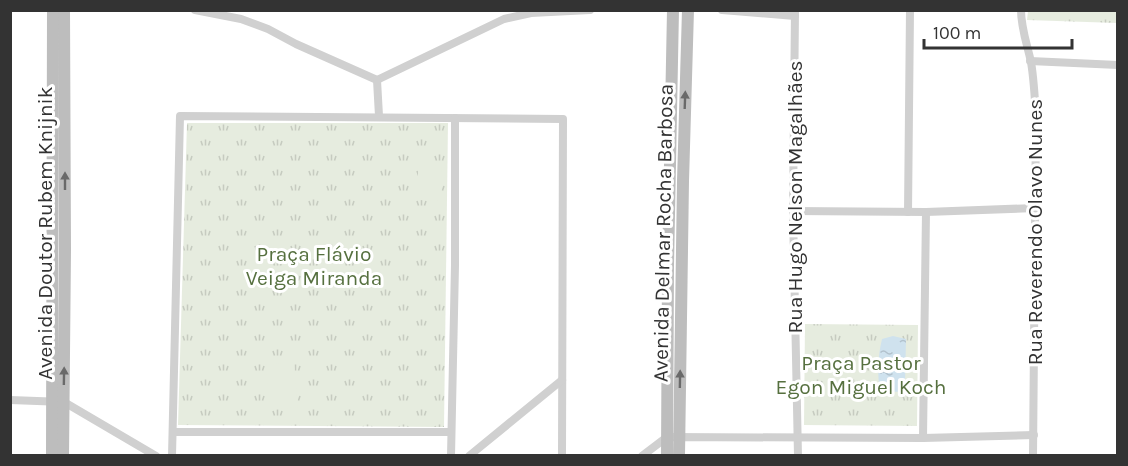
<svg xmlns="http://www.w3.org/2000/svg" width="1128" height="466" viewBox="0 0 1128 466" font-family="Karla,sans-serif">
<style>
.park{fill:url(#park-tufts)}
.pitch{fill:#e6ecdf}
.water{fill:url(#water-ripples)}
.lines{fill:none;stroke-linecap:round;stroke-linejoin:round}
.street{stroke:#d0d0d0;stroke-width:8}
.secondary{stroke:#bdbdbd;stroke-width:12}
.oneway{fill:#6a6a6a}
.labels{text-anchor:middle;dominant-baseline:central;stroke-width:6;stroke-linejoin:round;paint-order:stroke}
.street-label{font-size:21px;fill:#333;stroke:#fff}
.park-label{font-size:21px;fill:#56703f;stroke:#fff}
</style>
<defs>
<pattern id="park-tufts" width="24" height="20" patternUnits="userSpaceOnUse" patternTransform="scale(1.5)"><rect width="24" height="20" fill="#e6ecdf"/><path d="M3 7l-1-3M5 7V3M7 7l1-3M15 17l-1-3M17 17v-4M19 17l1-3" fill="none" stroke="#c6cbc0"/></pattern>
<pattern id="water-ripples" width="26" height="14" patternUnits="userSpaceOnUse" patternTransform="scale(1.5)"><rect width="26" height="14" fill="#cfe2ee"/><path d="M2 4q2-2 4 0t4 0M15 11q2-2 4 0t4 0" fill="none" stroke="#b2c2cd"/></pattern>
</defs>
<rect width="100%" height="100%" fill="#fff"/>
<g class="park">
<path d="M1028 11H1117V23L1027 20Z"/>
<path d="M187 123H448L444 427 178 425Z"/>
<path d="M805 324 918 325 917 426 804 425Z"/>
</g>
<g class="pitch">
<path d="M418 165 442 166 441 201 418 200Z"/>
<path d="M294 362 298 407 270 410 265 365Z"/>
</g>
<path class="water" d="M893 336 906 339 905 384 903 392 880 391C877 374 878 355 882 339Z"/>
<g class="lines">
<g class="street">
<path d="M195 10 241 19 268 29 296 44 377 80"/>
<path d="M722 10 795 16"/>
<path d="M795 10 793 211 798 456"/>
<path d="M1021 10C1021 28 1027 44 1031 62 1034 80 1035 99 1036 118L1033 456"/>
<path d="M1030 61 1118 65"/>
<path d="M377 80 504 19 531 13 590 10"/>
<path d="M377 80 379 116"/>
<path d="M793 211 926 212 1035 208"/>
<path d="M908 212 910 10"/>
<path d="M10 400 64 402 156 456"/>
<path d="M173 432H451"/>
<path d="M923 438 926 212"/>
<path d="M172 456 180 116 563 119 562 456"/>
<path d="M451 456 455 265V118"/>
<path d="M469 456 562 380"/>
<path d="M642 456 667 437 923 438 1034 435"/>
</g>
<g class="secondary">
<path d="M52 456 53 10"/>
<path d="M63 456 65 250 64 10"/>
<path d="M667 456 668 266 673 10"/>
<path d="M679 456 683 181 688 10"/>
</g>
</g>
<defs><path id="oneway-solid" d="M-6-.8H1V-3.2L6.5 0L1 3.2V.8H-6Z" transform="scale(1.5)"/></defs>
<g class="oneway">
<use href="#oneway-solid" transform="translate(685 100) rotate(-88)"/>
<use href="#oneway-solid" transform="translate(65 181) rotate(-90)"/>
<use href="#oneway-solid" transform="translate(64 376) rotate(-89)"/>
<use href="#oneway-solid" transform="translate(680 379) rotate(-89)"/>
</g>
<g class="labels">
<g class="street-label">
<text transform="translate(795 197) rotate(-90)">Rua Hugo Nelson Magalhães</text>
<text transform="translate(1035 232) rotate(-90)">Rua Reverendo Olavo Nunes</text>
<text transform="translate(45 233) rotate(-90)">Avenida Doutor Rubem Knijnik</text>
<text transform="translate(663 233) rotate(-89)">Avenida Delmar Rocha Barbosa</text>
</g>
<g class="park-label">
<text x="314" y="254">Praça Flávio<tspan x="314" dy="24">Veiga Miranda</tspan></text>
<text x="861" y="363">Praça Pastor<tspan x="861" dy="24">Egon Miguel Koch</tspan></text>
</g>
</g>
<rect width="1128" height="466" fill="none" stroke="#333333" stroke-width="24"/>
<path d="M924 39v9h148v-9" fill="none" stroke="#333333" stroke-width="3"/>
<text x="933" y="39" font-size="18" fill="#333333" stroke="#ffffff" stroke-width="4.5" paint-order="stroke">100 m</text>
</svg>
